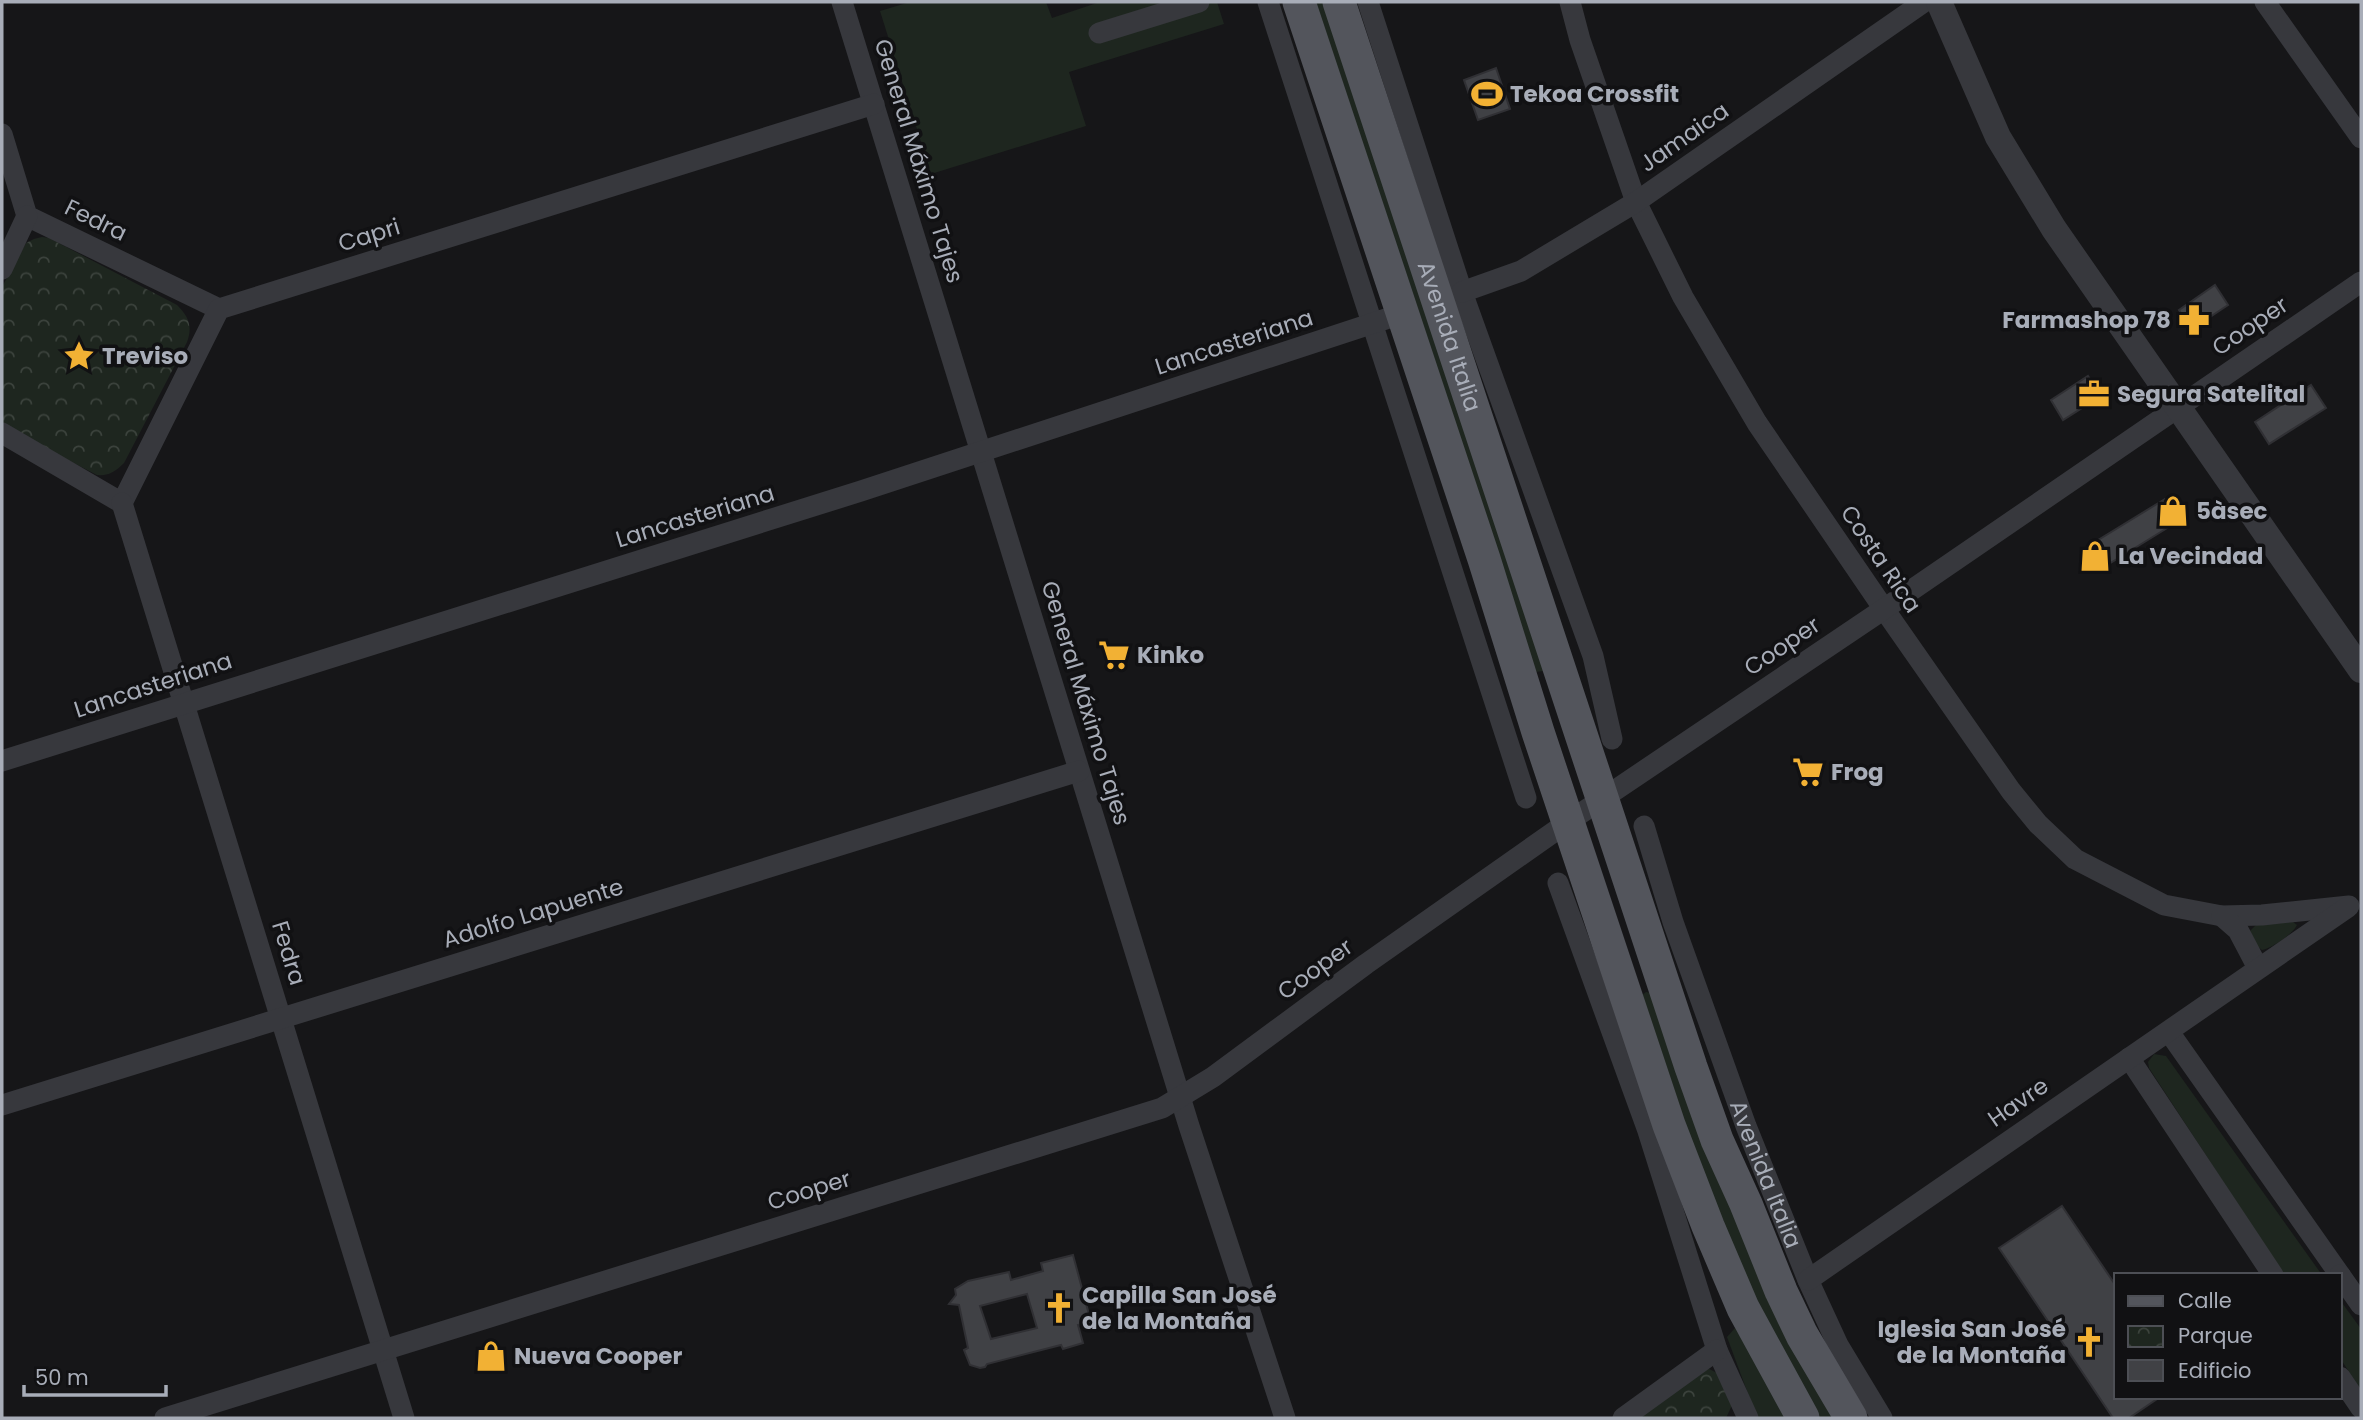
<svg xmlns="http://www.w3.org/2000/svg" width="2363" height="1420" viewBox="0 0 2363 1420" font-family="Poppins,sans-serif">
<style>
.grass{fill:#1e261f}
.park{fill:url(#park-crowns)}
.building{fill:#404145;stroke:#303034;stroke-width:2;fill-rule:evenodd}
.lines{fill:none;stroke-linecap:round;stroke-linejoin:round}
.minor{stroke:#37383d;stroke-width:21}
.tertiary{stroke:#37383d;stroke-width:26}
.primary{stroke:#53555c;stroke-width:33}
.labels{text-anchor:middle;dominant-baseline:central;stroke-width:7;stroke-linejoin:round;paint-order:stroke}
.poi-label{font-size:23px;font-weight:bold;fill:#a8adb8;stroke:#111113;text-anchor:start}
.street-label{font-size:23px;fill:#a8adb8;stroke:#111113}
</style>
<defs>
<pattern id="park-crowns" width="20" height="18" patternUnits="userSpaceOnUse" patternTransform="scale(1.75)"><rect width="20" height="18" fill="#1e261f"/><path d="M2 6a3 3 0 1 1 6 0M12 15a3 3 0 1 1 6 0" fill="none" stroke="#3c433d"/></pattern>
</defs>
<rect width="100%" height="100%" fill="#161618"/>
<g class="grass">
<path d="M910 2H1046L1052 18 1100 2H1217L1224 24 1069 72 1086 126 931 174 880 11Z"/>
<path d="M1310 2H1329L1544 671 1535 672Z"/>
<path d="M2293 922 2297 925C2292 935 2273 947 2262 950L2258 947 2250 931 2256 925Z"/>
<path d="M1646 992 1651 993 1837 1418H1817L1804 1397 1717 1220 1642 995Z"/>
<path d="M2154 1054 2166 1056 2322 1275H2284L2149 1068 2148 1062Z"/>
<path d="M2340 1300 2361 1329V1390L2340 1358Z"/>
<path d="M1735 1328 1791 1418H1757L1727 1337Z"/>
</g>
<g class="park">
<path d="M42 237 49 238 177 305C188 316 193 326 187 342L124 463C116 471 109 476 97 475L2 426V287L26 243 34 239Z"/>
<path d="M1709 1369 1719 1374 1732 1405 1726 1418H1636L1705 1370Z"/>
</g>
<g class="building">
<path d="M1496 68 1510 109 1478 120 1464 80Z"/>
<path d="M2215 285 2228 305 2198 325H2189L2179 310Z"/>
<path d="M2088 376 2101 396 2063 420 2051 400Z"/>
<path d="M2311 385 2326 408 2269 444 2255 422Z"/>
<path d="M2165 499 2175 502 2185 517 2104 567 2090 545Z"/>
<path d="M2062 1206 2116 1286V1397H2160L2129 1418H2113L1999 1248Z"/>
<path d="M1073 1255 1091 1322 1078 1325 1083 1343 1063 1349 1061 1345 987 1364 985 1367 980 1368 970 1365 964 1350 968 1348 959 1305 949 1304 956 1295 955 1289 968 1281 1009 1272 1011 1280 1043 1271 1041 1263ZM1027 1294 1037 1328 991 1339 980 1306Z"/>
</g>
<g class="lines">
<g class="minor">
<path d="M842 2 1189 1126 1285 1418"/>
<path d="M1268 2 1526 798"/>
<path d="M1368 2 1462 292 1593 656 1612 739"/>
<path d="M1570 2 1580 40 1636 202 1683 297 1757 423 1884 609 2011 791 2038 824 2075 859 2164 905 2222 916 2262 915 2349 906"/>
<path d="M2265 2 2361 138"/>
<path d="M1099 33 1199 2"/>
<path d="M2 134 27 216 219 309"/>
<path d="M2 269 27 216"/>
<path d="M1462 292 1521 271 1636 202 1924 2"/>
<path d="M2 433 122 503 219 309 874 104"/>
<path d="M122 503 404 1418"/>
<path d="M2 761 861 491 1401 314"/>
<path id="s1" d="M1644 826 1673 922 1746 1126 1808 1280 1838 1345 1882 1418"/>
<path d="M1558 883 1648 1131 1717 1350 1748 1418"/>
<path d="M2222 916 2238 930 2258 968"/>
<path d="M2169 1032 2340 1275"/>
<path d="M2129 1058 2273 1275"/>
<path d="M2 1105 1079 771"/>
<path d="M2340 1275 2361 1305"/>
<path d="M1808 1280 2348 907"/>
<path d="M2340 1377 2361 1408"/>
<path d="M165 1418 1162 1108 1213 1077 1366 964 1568 822 1884 609 2361 282"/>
<path d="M1623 1418 1717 1350"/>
</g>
<path class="tertiary" d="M1939 2 1998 137 2054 229 2361 670"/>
<g class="primary">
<path d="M1299 2 1484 559 1538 732 1669 1125 1708 1226 1743 1308 1803 1418"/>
<path id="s2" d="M1339 2 1691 1067 1717 1140 1746 1204 1781 1291 1802 1335 1851 1418"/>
</g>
</g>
<defs>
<symbol id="stadium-bare" viewBox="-9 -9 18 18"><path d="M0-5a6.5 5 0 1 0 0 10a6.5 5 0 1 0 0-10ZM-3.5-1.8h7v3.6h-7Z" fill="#f2b134" stroke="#111113" stroke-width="2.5" paint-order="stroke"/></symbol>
<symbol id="pharmacy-bare" viewBox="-9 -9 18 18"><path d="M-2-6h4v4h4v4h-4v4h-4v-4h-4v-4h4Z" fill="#f2b134" stroke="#111113" stroke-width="2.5" paint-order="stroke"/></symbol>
<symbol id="sight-bare" viewBox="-9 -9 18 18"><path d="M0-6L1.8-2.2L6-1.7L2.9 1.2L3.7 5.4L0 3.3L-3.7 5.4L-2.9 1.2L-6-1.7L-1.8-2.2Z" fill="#f2b134" stroke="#111113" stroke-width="2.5" paint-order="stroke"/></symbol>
<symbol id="office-bare" viewBox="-9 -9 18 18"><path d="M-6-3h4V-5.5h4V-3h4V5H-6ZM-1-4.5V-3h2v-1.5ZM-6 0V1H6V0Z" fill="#f2b134" stroke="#111113" stroke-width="2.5" paint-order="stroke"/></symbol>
<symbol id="shop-bare" viewBox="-9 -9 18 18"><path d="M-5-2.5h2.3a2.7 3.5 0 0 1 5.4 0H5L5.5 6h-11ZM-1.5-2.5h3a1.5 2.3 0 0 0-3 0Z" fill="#f2b134" stroke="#111113" stroke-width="2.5" paint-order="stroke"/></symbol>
<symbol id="supermarket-bare" viewBox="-9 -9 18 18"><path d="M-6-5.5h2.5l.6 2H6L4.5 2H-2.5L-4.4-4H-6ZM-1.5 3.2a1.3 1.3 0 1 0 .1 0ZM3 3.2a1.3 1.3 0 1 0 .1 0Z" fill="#f2b134" stroke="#111113" stroke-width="2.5" paint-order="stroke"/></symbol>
<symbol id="church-bare" viewBox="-9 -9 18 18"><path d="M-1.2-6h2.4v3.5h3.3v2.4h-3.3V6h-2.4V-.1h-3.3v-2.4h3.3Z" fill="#f2b134" stroke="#111113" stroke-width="2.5" paint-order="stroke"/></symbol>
</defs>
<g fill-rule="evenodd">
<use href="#stadium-bare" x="1465" y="72" width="44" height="44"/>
<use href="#pharmacy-bare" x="2172" y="298" width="44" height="44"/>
<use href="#sight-bare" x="57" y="334" width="44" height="44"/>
<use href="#office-bare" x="2072" y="372" width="44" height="44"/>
<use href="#shop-bare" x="2151" y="489" width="44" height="44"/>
<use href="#shop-bare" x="2073" y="534" width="44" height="44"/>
<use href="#supermarket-bare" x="1092" y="633" width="44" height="44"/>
<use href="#supermarket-bare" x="1786" y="750" width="44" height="44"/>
<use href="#church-bare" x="1037" y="1286" width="44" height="44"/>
<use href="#church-bare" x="2067" y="1320" width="44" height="44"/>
<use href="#shop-bare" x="469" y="1334" width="44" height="44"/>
</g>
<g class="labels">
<g class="poi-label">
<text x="1510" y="94">Tekoa Crossfit</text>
<text x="2171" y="320" text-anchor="end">Farmashop 78</text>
<text x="102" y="356">Treviso</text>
<text x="2117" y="394">Segura Satelital</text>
<text x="2196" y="511">5àsec</text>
<text x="2118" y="556">La Vecindad</text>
<text x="1137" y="655">Kinko</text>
<text x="1831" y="772">Frog</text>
<text x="1082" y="1295">Capilla San José<tspan x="1082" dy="26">de la Montaña</tspan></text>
<text x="2066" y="1329" text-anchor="end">Iglesia San José<tspan x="2066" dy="26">de la Montaña</tspan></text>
<text x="514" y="1356">Nueva Cooper</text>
</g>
<g class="street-label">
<text transform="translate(1684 137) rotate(-35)">Jamaica</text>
<text transform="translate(919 161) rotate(73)">General Máximo Tajes</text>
<text transform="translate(96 220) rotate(26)">Fedra</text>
<text transform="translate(369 235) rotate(-17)">Capri</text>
<text transform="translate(2250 326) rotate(-34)">Cooper</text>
<text stroke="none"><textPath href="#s2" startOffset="352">Avenida Italia</textPath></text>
<text transform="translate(1234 342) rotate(-18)">Lancasteriana</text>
<text transform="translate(695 516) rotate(-17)">Lancasteriana</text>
<text transform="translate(1881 559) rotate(56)">Costa Rica</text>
<text transform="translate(1782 646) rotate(-34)">Cooper</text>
<text transform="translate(153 685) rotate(-18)">Lancasteriana</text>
<text transform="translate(1086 703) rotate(73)">General Máximo Tajes</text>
<text transform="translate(533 913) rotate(-17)">Adolfo Lapuente</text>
<text transform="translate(289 953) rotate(73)">Fedra</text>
<text transform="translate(1315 969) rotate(-36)">Cooper</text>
<text transform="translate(2018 1102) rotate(-35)">Havre</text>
<text stroke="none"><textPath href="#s1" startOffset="369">Avenida Italia</textPath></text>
<text transform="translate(809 1190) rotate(-17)">Cooper</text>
</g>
</g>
<rect width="2363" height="1420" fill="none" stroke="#a8adb8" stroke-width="7"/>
<rect x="2114" y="1273" width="228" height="126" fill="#111113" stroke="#4d4f55" stroke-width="2"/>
<rect x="2128" y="1296" width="35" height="10" fill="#53555c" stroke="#4d4f55" stroke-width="2"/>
<text x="2178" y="1308" font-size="21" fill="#a8adb8">Calle</text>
<rect x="2128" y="1326" width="35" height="21" fill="url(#park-crowns)" stroke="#4d4f55" stroke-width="2"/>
<text x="2178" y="1343" font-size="21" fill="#a8adb8">Parque</text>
<rect x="2128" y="1360" width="35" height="21" fill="#404145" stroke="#4d4f55" stroke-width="2"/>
<text x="2178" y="1378" font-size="21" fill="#a8adb8">Edificio</text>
<path d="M24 1385v10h142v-10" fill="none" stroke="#a8adb8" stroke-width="3.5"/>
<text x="35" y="1385" font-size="21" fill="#a8adb8" stroke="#111113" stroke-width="5" paint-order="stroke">50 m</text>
</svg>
